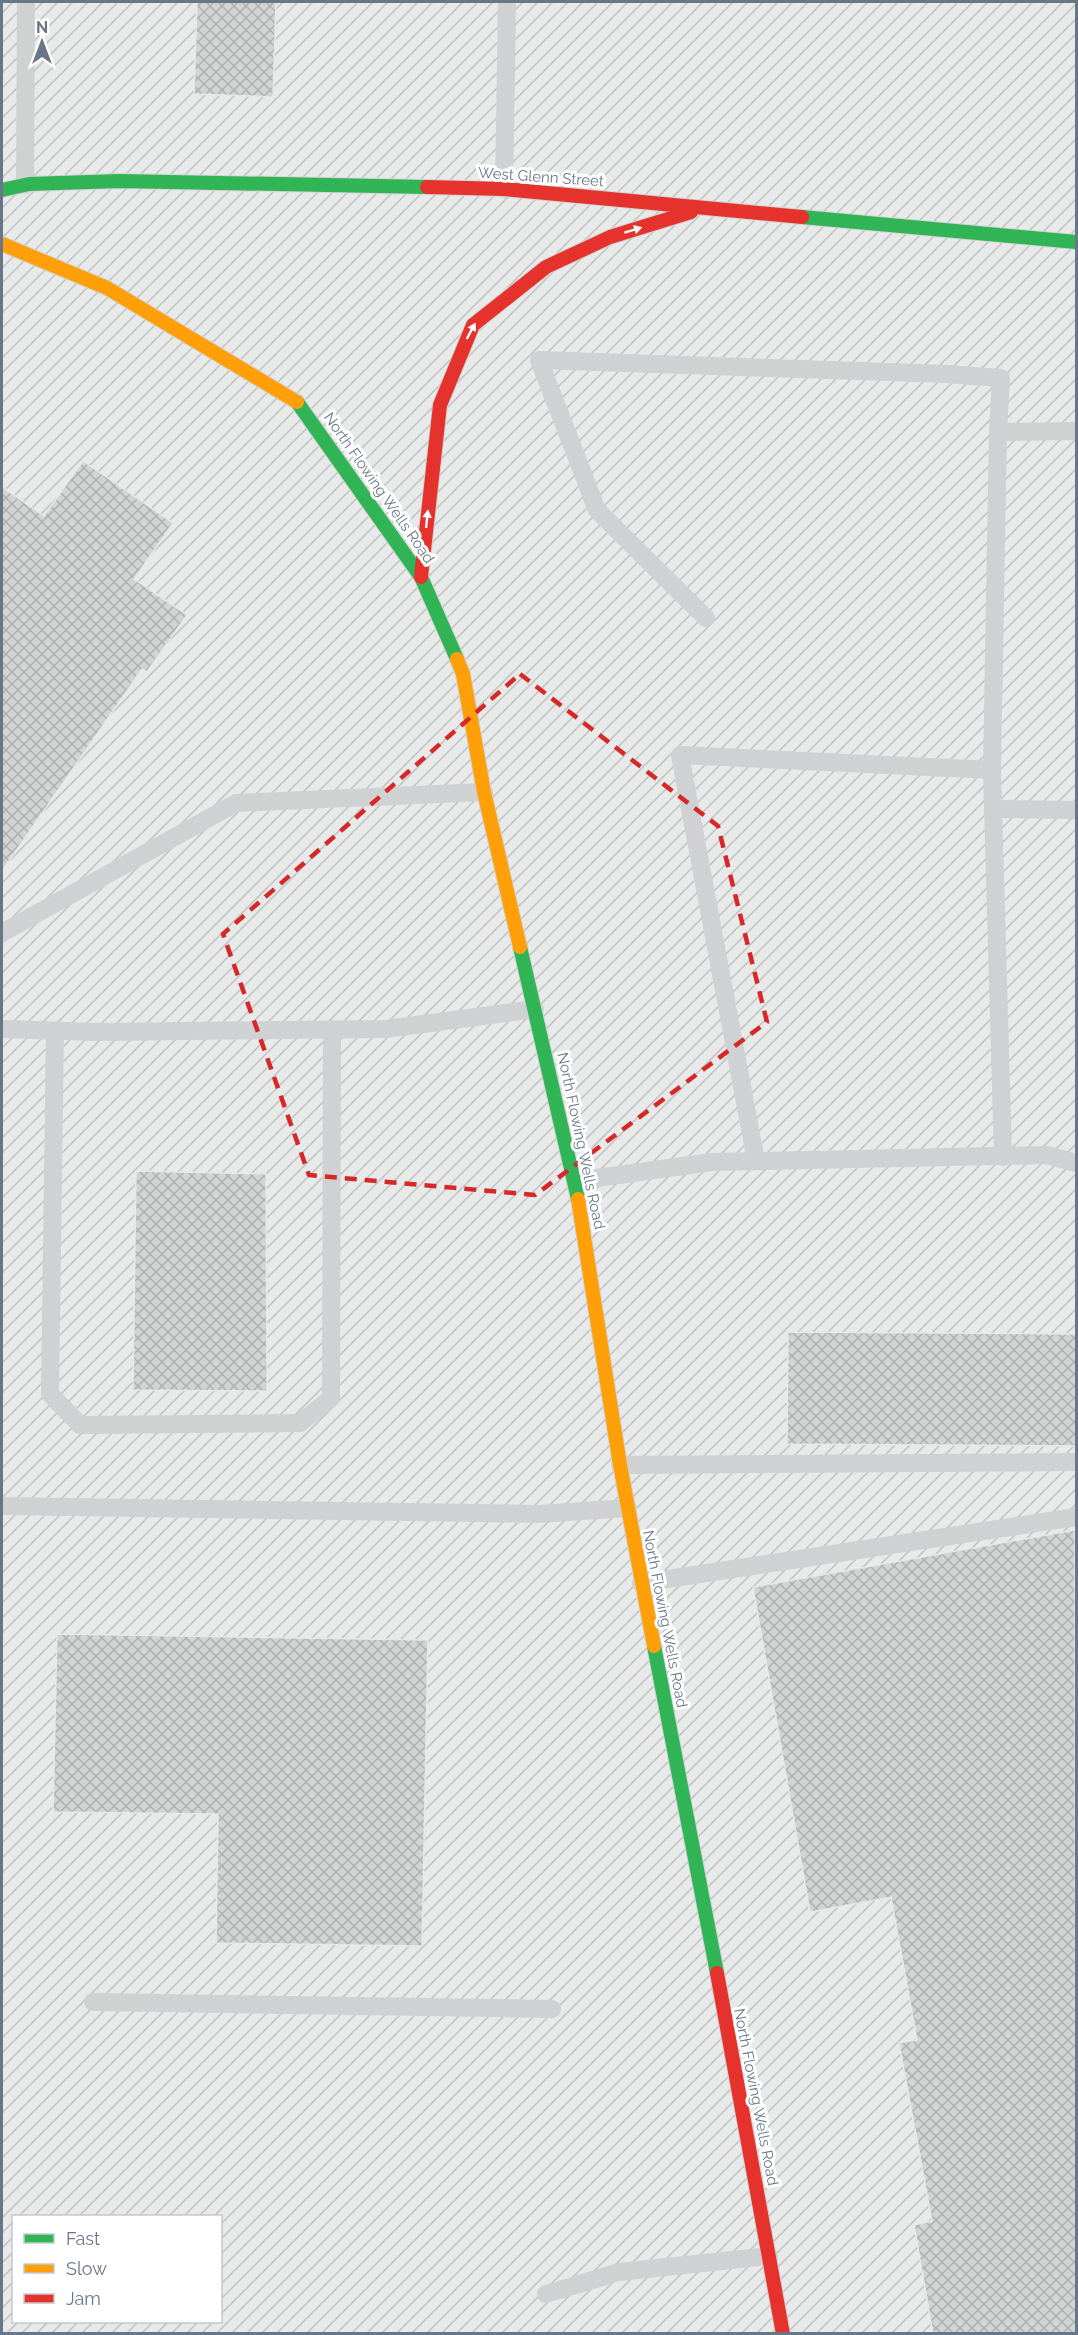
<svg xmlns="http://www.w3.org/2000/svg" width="1078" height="2335" viewBox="0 0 1078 2335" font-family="Raleway,sans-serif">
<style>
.industrial{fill:url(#industrial-furrows);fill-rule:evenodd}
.building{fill:url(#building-cross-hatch);stroke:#e8e8e7;stroke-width:1.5}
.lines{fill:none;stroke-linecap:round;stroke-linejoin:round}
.fast-casing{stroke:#d4d5d6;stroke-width:16}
.slow-casing{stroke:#d4d5d6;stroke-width:16}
.jam-casing{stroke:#d4d5d6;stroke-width:16}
.lane{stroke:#d0d1d2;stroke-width:18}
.fast{stroke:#30b455;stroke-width:14}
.slow{stroke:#ff9f0a;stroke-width:14}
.jam{stroke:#e5322d;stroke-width:14}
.oneway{fill:#fff}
.marked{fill:none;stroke:#d62828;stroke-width:4.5;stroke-dasharray:12 8;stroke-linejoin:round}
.labels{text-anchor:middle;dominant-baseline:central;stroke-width:6;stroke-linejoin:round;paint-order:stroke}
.street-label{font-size:15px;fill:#687787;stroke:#fff}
</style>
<defs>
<pattern id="industrial-furrows" width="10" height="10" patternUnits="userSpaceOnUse" patternTransform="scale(1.5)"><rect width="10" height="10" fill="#e8eae9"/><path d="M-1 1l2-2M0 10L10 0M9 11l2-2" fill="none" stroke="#c0c2c2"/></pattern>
<pattern id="building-cross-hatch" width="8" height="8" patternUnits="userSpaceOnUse" patternTransform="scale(1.5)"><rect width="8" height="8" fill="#d2d3d3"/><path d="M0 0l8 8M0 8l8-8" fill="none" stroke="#aeb0b1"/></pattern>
</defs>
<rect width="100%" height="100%" fill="#f8f8f7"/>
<path class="industrial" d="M2 2H1076V2333L2 2334ZM14 2216H220V2322H14Z"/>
<g class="building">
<path d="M197 2H276L273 97 194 94Z"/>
<path d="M83 461 173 523 134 579 187 615 147 672 142 669 2 871V487L44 516Z"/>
<path d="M136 1171 266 1174 267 1391 133 1390Z"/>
<path d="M788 1332 1076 1334V1446L787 1444Z"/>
<path d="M1075 1530 1076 2334H933L914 2225 932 2221 899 2043 917 2040 891 1897 810 1912 753 1587Z"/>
<path d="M57 1634 428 1640 422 1946 216 1943 218 1814 53 1812Z"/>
</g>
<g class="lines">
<defs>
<g id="fast">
<path d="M2 190 29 184 120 181 427 187"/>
<path d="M802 217 1076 242"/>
<path d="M297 402 421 577 457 659"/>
<path d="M520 947 578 1199"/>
<path d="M654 1646 717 1973"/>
</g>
<g id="slow">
<path d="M2 244 107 288 297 402"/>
<path d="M457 659 463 674 484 792 520 947"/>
<path d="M578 1199 620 1465 654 1646"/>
</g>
<g id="jam">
<path d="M427 187 504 189 802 217"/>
<path d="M421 577 440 405 473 325 546 267 610 237 691 212"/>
<path d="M717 1973 783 2334"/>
</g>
</defs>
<use href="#fast" class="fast-casing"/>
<use href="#slow" class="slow-casing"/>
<use href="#jam" class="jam-casing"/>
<g class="lane">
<path d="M25 185 26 2"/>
<path d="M504 189 507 2"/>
<path d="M706 618 597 510 539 360 947 374 1001 378 998 432"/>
<path d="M992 770 1003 1157"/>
<path d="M993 809 1076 810"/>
<path d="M2 933 236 803 484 792"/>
<path d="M2 1029 97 1032 386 1029 535 1009"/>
<path d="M55 1031 50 1394 80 1425 300 1423 331 1398 332 1030"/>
<path d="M756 1161 680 755 992 770 998 432 1076 431"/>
<path d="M575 1181 712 1162 1047 1155 1076 1163"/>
<path d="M620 1465 1076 1462"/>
<path d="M2 1506 539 1514 628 1508"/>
<path d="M641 1583 1076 1517"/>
<path d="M93 2002 552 2009"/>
<path d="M546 2294 619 2272 769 2256"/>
</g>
<use href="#fast" class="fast"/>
<use href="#slow" class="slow"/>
<use href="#jam" class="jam"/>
</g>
<defs><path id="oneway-solid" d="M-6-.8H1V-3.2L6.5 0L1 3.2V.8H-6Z" transform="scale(1.5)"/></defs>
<g class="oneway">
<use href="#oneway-solid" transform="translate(633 230) rotate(-17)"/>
<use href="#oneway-solid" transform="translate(471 331) rotate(-62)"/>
<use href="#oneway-solid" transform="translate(427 519) rotate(-84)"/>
</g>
<path class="marked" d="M520 674 718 826 767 1022 535 1195 309 1175 223 934Z"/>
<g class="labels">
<g class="street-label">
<text transform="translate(541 177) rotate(4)">West Glenn Street</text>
<text transform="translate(379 488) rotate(55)">North Flowing Wells Road</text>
<text transform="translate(581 1141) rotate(78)">North Flowing Wells Road</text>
<text transform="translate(665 1619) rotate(79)">North Flowing Wells Road</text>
<text transform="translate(756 2097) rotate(79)">North Flowing Wells Road</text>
</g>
</g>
<rect width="1078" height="2335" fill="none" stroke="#687787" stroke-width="6"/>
<rect x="12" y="2215" width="210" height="108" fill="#ffffff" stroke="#c3c9cf" stroke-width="1.5"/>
<rect x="24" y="2234" width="30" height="9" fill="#30b455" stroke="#c3c9cf" stroke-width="1.5"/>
<text x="66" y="2245" font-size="18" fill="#687787">Fast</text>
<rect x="24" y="2264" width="30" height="9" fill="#ff9f0a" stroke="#c3c9cf" stroke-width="1.5"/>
<text x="66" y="2275" font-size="18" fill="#687787">Slow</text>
<rect x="24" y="2294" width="30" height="9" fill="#e5322d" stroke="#c3c9cf" stroke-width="1.5"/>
<text x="66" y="2305" font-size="18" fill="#687787">Jam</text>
<g transform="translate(42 42)" stroke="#ffffff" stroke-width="4.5" paint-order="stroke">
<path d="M0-4.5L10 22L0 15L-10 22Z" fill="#687787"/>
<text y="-9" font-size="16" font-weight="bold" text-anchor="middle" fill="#687787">N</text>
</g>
</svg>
